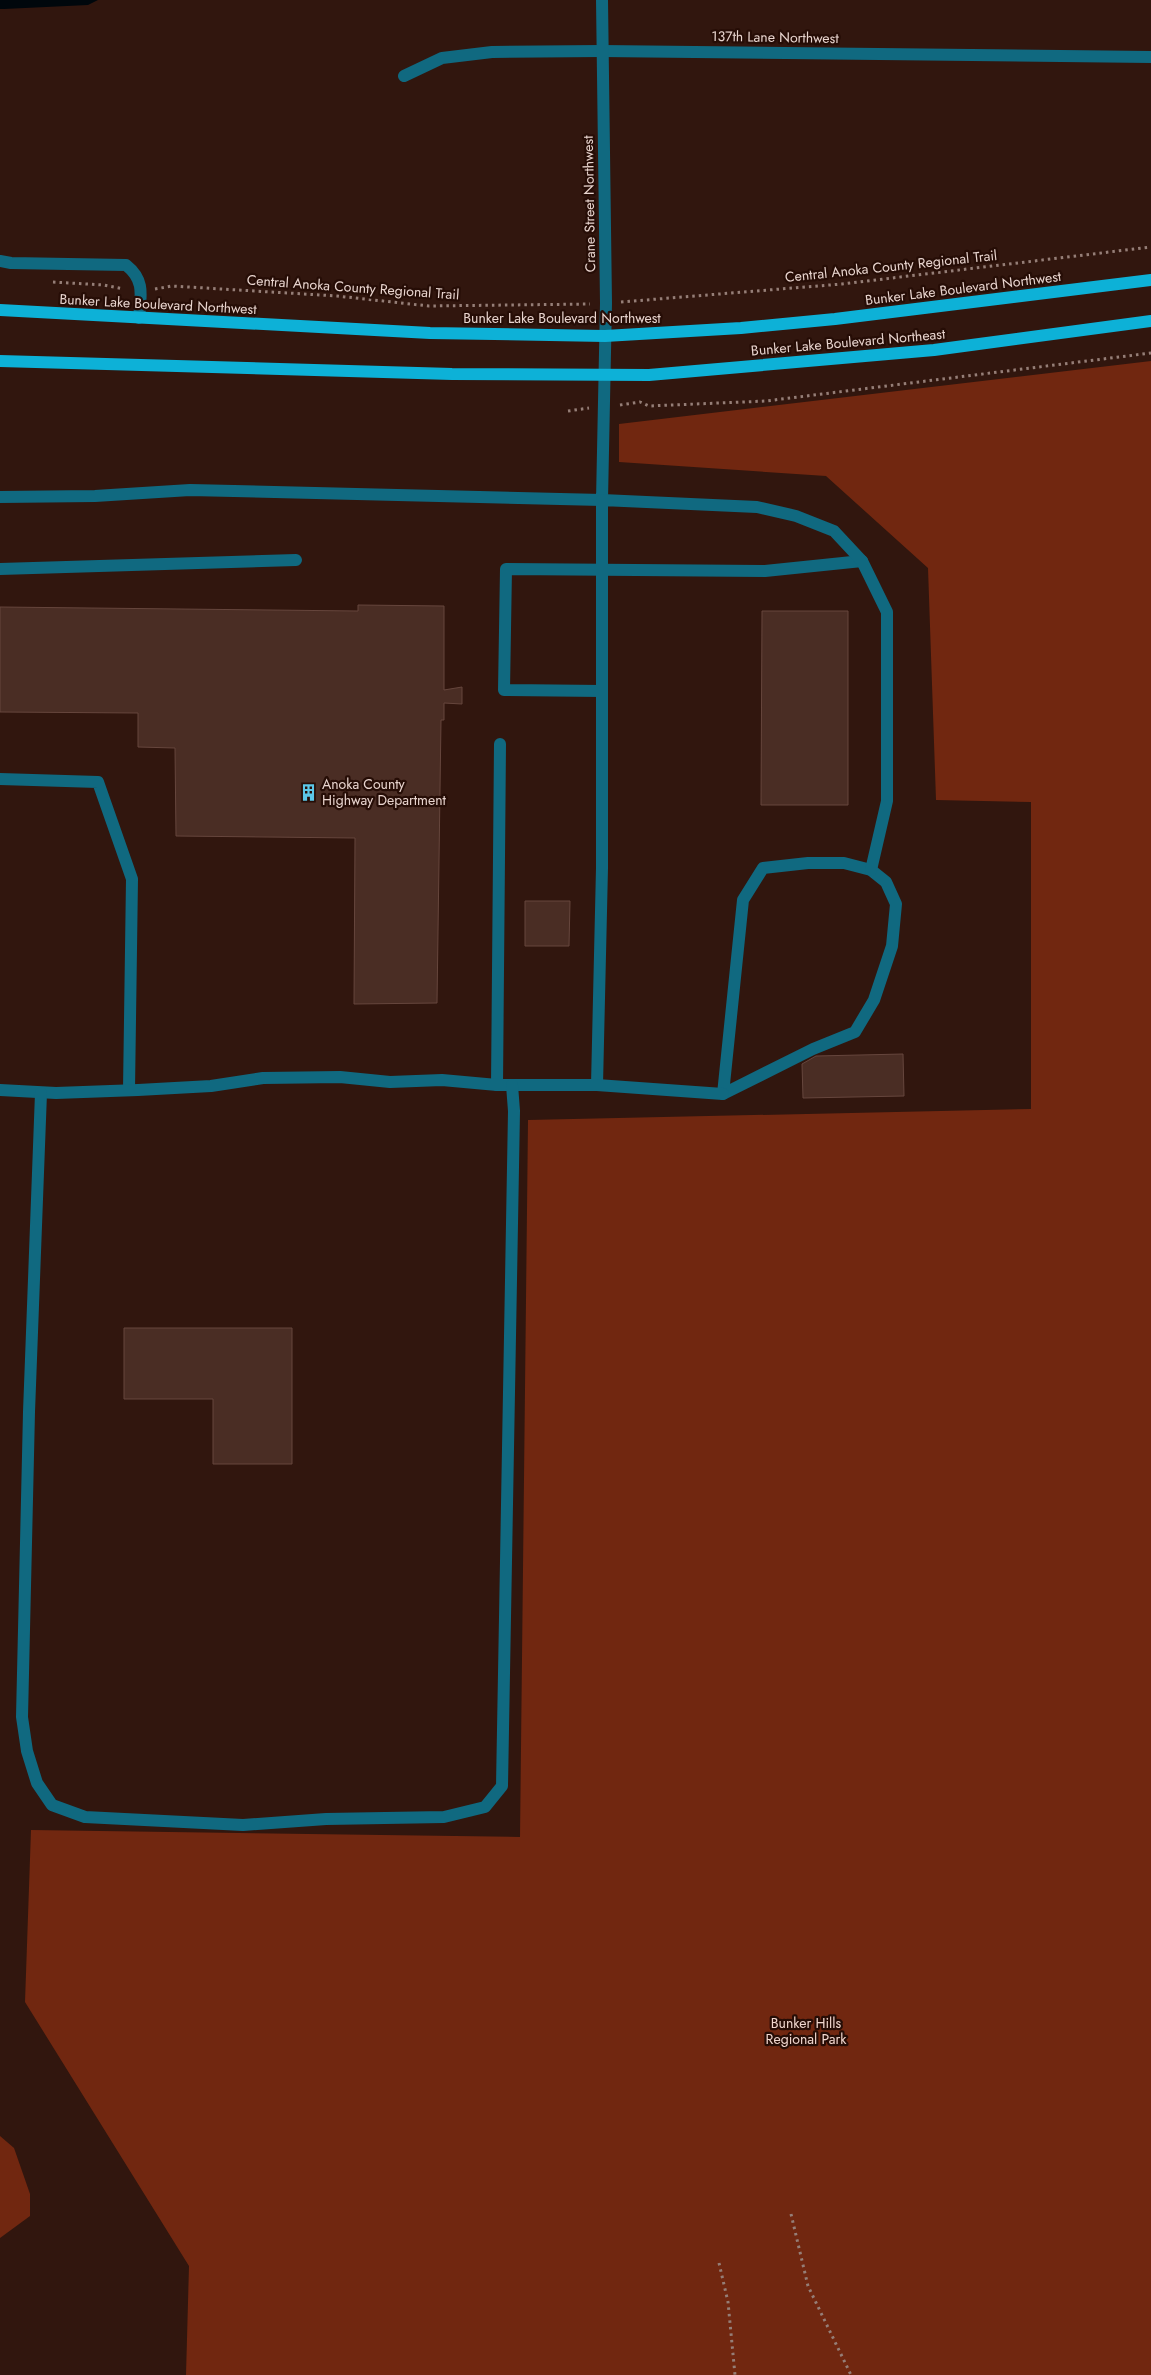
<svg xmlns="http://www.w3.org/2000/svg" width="1151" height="2375" viewBox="0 0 1151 2375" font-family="Jost,sans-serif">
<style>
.green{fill:#712710}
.water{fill:#00070c}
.building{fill:#4a2d24;stroke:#66463d}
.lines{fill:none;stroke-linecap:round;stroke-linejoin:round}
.path{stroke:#957e77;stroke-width:3;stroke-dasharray:2.5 4;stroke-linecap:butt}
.minor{stroke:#106980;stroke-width:12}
.major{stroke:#0db1d7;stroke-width:12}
.labels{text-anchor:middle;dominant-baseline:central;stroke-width:4.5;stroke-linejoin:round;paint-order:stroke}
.street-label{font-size:14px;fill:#e9d5cf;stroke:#260d06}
.poi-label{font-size:14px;fill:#e9d5cf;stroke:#260d06;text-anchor:start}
.park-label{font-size:14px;fill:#f1d7cf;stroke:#260d06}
</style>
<rect width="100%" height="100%" fill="#31160e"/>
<g class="green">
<path d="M1151 361V2375H186L189 2266 25 2002 31 1830 520 1837 528 1120 1031 1109V802L936 800 928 568 826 476 619 462V424Z"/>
<path d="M0 2136 14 2148 30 2194V2216L0 2238Z"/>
</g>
<path class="water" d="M0 0H98L88 5 4 9H0Z"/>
<g class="building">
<path d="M358 605 444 606V690L462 687V704L444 703V720H441L437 1003 354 1004 355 838 176 836 175 748 138 747V713L0 712V607L358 611Z"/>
<path d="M762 611H848V805H761Z"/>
<path d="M525 901H570L569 946H525Z"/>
<path d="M903 1054 904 1096 803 1098 802 1064 816 1056Z"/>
<path d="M124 1328H292V1464H213V1399H124Z"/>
</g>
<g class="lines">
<g class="path">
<path d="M53 282 104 285 124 289"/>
<path d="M155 289 172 286 337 296 429 306 590 304"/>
<path d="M621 302 842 284 1151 247"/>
<path d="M620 405 640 402 649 406 766 401 1151 353"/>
<path d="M568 411 589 408"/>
<path d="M791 2214 808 2286 851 2375"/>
<path d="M719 2263 728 2302 735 2375"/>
</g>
<g class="minor">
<path d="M404 76 442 58 492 52 602 51 1151 57"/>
<path d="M0 261 11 263 126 265C145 280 141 295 139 318"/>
<path d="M0 497 95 496 190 490 602 500 606 303 602 0"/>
<path d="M0 569 296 560"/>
<path d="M602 691 504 690 506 569 765 571 862 561"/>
<path d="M0 779 98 782 132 879 129 1090"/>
<path d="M808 863H844L871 870 886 882 896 904 892 946 874 1000 855 1032 813 1049 723 1094 743 900 763 868Z"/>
<path d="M497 1085 500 744"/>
<path d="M597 1085 602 868V500L757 507 796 516 834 531 862 561 887 612V801L871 870"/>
<path d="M0 1090 56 1093 138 1090 211 1086 263 1078 340 1077 390 1082 442 1080 497 1085H597L723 1094"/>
<path d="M41 1093 29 1412 22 1717 27 1751 37 1783 52 1805 85 1817 243 1825 326 1819 444 1817 485 1807 502 1786 514 1111 512 1085"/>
</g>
<g class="major">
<path d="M0 310 430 333 605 336 741 328 835 319 1151 280"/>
<path d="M0 361 452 374 649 375 934 350 1151 321"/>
</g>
</g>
<defs>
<symbol id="building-bare" viewBox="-9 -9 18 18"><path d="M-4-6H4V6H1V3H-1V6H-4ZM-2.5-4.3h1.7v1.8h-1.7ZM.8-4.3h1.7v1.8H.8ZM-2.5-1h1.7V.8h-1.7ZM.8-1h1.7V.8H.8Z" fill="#5cc7e8" stroke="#260d06" stroke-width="2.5" paint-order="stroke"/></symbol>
</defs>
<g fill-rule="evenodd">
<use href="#building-bare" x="296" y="780" width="25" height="25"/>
</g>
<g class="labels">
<g class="street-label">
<text transform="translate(775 37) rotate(1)">137th Lane Northwest</text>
<text transform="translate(589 204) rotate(-91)">Crane Street Northwest</text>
<text transform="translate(891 266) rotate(-6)">Central Anoka County Regional Trail</text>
<text transform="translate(353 287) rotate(4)">Central Anoka County Regional Trail</text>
<text transform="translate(963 288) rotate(-7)">Bunker Lake Boulevard Northwest</text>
<text transform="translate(158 304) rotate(3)">Bunker Lake Boulevard Northwest</text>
<text x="562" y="318">Bunker Lake Boulevard Northwest</text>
<text transform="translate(848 342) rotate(-5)">Bunker Lake Boulevard Northeast</text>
</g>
<g class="poi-label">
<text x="322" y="784">Anoka County<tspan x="322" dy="16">Highway Department</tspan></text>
</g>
<g class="park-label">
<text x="806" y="2023">Bunker Hills<tspan x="806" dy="16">Regional Park</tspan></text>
</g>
</g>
</svg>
